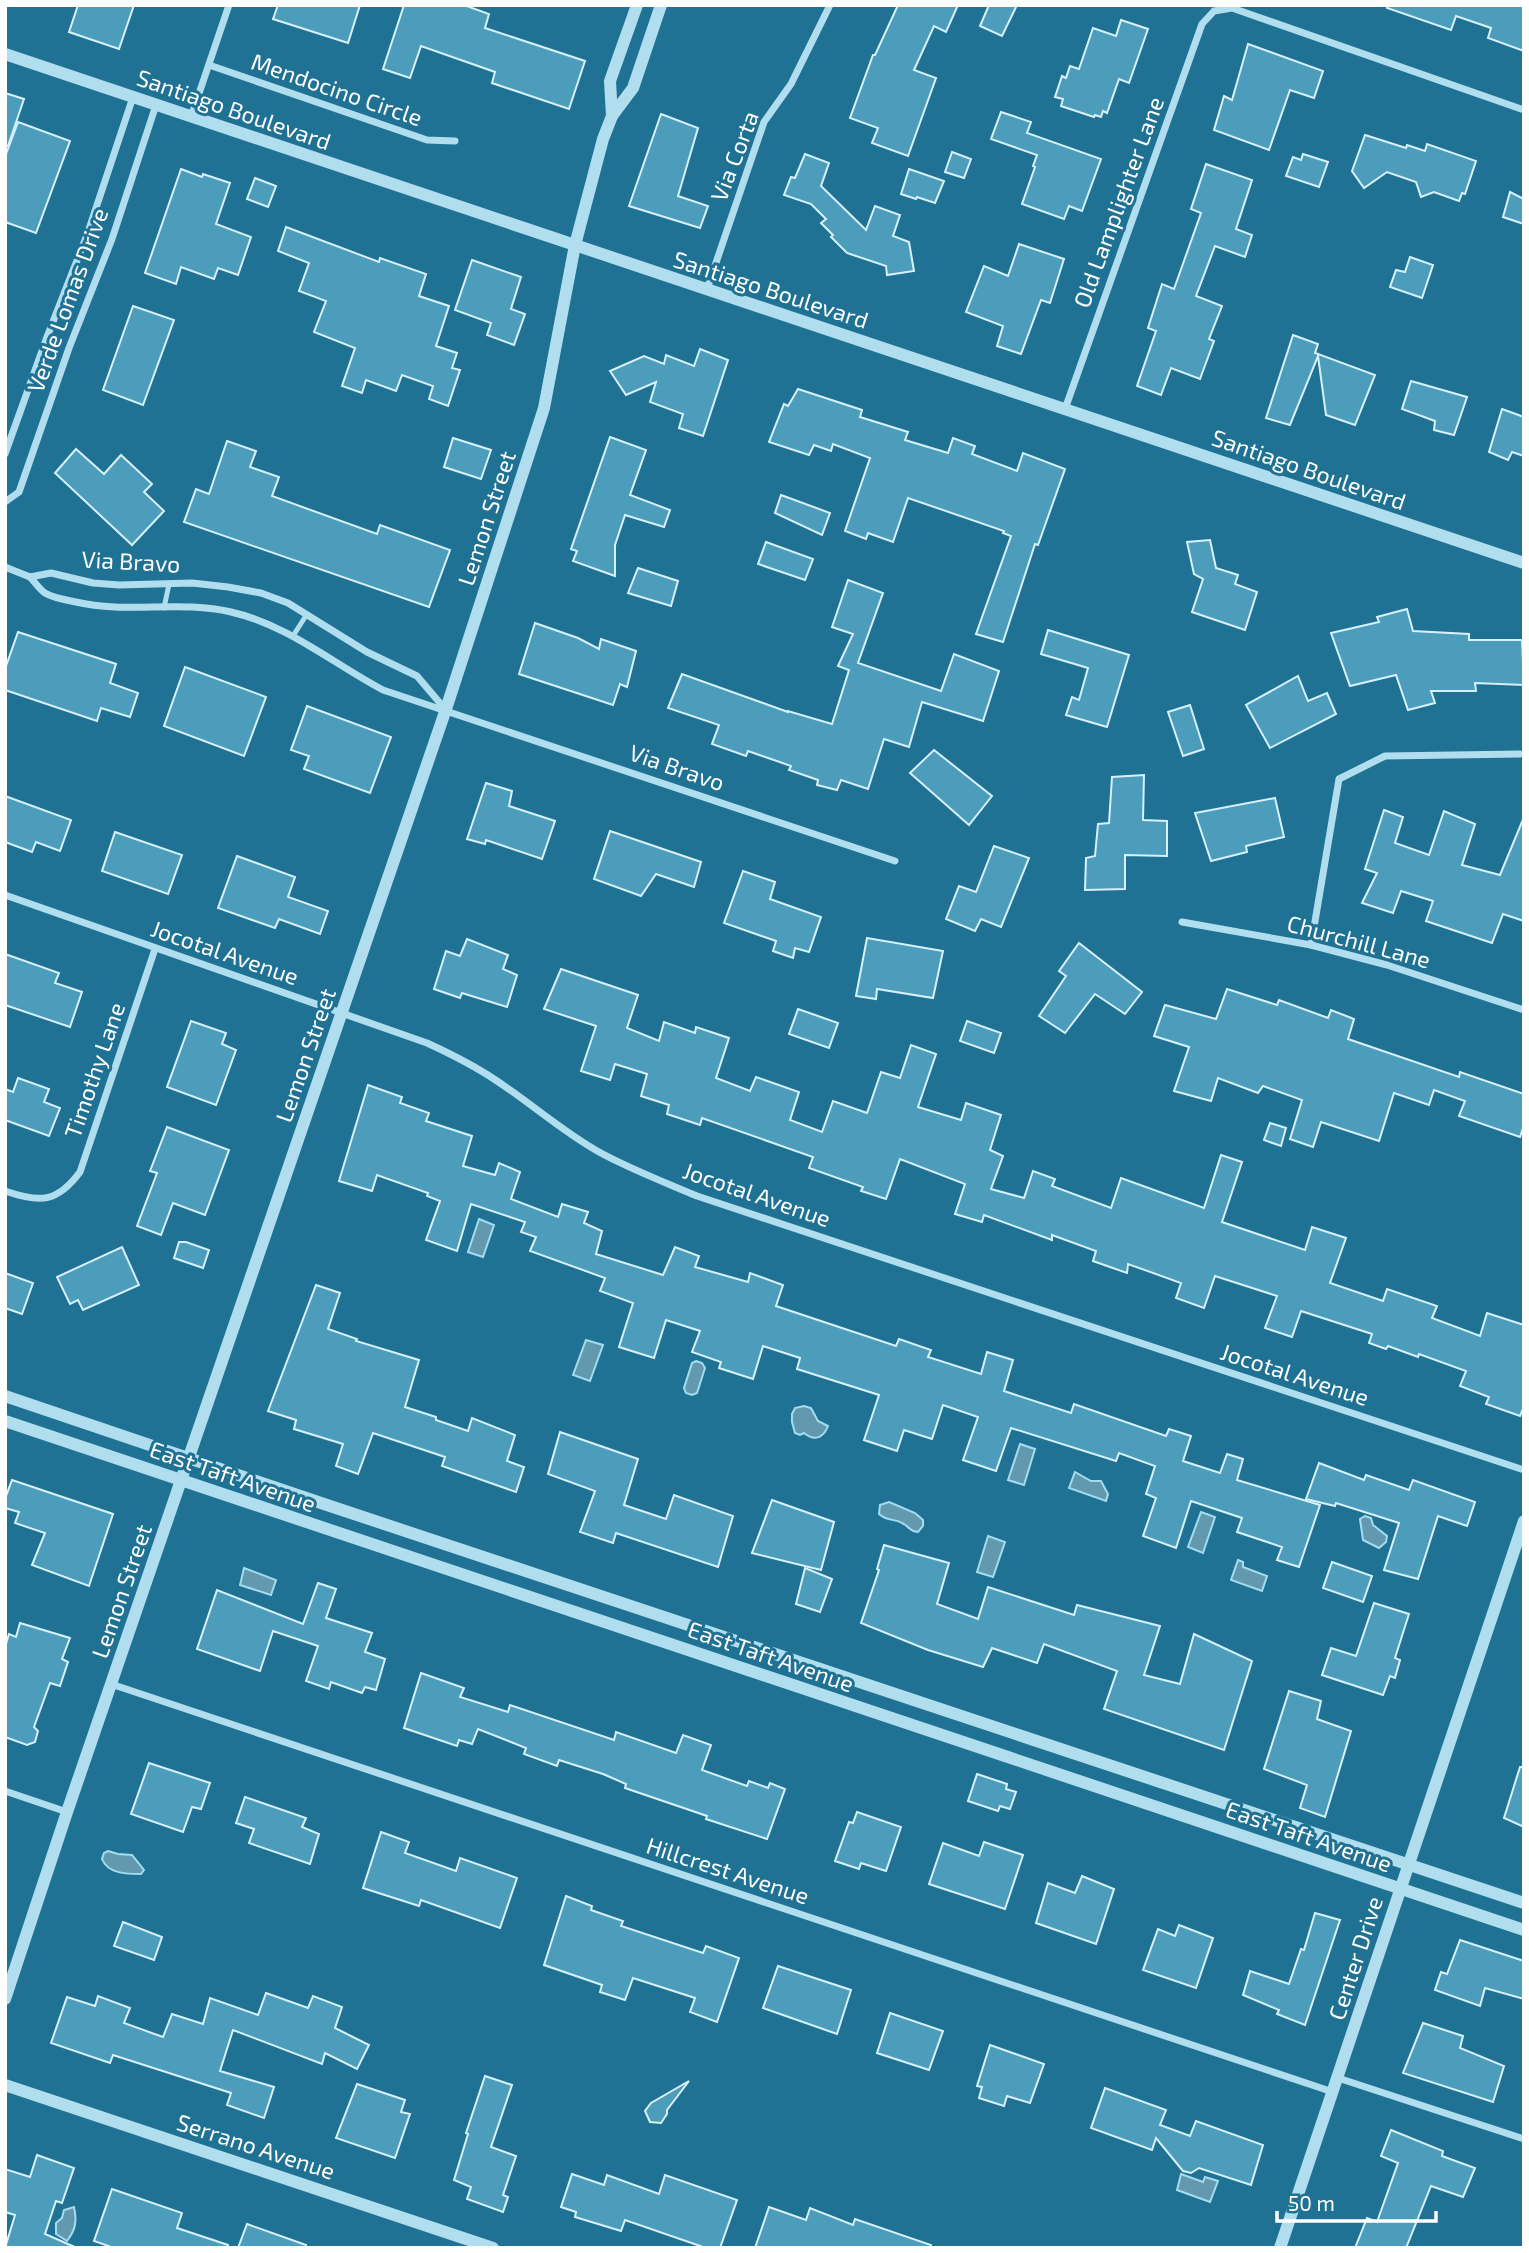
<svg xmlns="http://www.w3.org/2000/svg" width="1529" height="2253" viewBox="0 0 1529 2253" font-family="'Exo 2',sans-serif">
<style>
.water{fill:#6299ae;stroke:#a4dcef;stroke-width:2}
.building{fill:#4c9dbb;stroke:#d7f1fa;stroke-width:2}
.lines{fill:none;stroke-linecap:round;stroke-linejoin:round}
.service{stroke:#b1deee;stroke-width:5}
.minor{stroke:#b1deee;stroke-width:7}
.tertiary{stroke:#b1deee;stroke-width:12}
.labels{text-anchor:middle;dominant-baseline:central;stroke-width:6;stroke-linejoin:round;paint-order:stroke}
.street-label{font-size:23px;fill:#fff;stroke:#1f7293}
</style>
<rect width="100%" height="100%" fill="#1f7293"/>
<g class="water">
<path d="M479 1219 494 1225 483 1257 468 1252Z"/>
<path d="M586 1340 603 1345 590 1381 573 1375Z"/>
<path d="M696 1361 702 1363 705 1368 697 1393 692 1395 686 1393 684 1388 692 1363Z"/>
<path d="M804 1406 811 1408 818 1421 828 1426C823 1439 814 1441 804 1433L800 1435 795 1433 792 1422V1414L795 1408Z"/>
<path d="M1020 1444 1035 1449 1024 1485 1008 1480Z"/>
<path d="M1075 1472 1091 1481H1101L1108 1494 1106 1501 1069 1488Z"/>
<path d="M889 1502 915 1513 923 1520V1526L918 1532C909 1531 910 1527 902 1523 894 1518 888 1522 879 1514L880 1505Z"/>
<path d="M1201 1512 1215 1517 1203 1553 1188 1547Z"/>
<path d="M1365 1516 1371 1518 1373 1525 1387 1536 1386 1542 1379 1548 1363 1540 1360 1519Z"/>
<path d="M988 1536 1005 1542 993 1577 977 1572Z"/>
<path d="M1238 1560 1243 1562V1567L1267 1576 1262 1591 1231 1580Z"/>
<path d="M244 1568 276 1580 271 1595 240 1585Z"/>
<path d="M108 1851 118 1854 132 1855 144 1870 141 1874C127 1874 108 1874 102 1859L104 1853Z"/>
<path d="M1181 2174 1203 2182 1205 2177 1218 2181 1210 2202 1177 2190Z"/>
<path d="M74 2207C77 2221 76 2229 67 2241L56 2234V2223L62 2218 64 2210Z"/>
</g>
<g class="building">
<path d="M78 5H134L119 49 69 32Z"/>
<path d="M278 5H360L348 43 273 19Z"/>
<path d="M404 5H464L489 14 485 28 585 61 569 109 492 83 495 72 421 46 410 78 383 69Z"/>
<path d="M898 5H958L946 32 934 26 914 70 936 78 908 156 872 143 878 128 850 118 873 55H875Z"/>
<path d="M989 5H1017L1002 36 980 26Z"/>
<path d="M1388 5H1524V51L1488 38 1491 28 1456 16 1451 30 1387 8Z"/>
<path d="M1121 20 1148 29 1129 83 1119 79 1107 113 1103 111 1101 117 1095 115 1094 117 1061 106 1063 99 1055 97 1062 76 1066 78 1070 66 1079 69 1093 28 1116 36Z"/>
<path d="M1248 44 1323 71 1314 98 1290 90 1269 150 1214 130 1224 96 1232 100Z"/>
<path d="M5 93 24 99 8 146 5 145Z"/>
<path d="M1001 112 1031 122 1027 133 1101 159 1082 211 1069 206 1064 219 1022 204 1035 167 1033 166 1037 155 991 139Z"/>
<path d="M661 114 698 128 678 196 708 206 700 228 629 206Z"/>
<path d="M18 122 70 141 36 233 5 222V157Z"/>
<path d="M1365 135 1406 148 1407 145 1425 151 1427 144 1476 161 1465 194 1462 193 1459 201 1434 192 1421 197 1416 182 1387 172 1364 188 1352 171Z"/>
<path d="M952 152 971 159 964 178 945 172Z"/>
<path d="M805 154 829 163 821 186 866 230 875 206 900 215 893 236 909 242 914 271 887 275 886 266 847 253 831 237 833 235 821 223 826 219 811 204 784 195 791 177 795 178Z"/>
<path d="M1303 154 1328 162 1319 187 1286 176 1293 157 1301 160Z"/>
<path d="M1206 164 1252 180 1236 229 1252 235 1245 257 1215 246 1196 296 1222 306 1209 339 1214 341 1200 379 1171 368 1161 395 1137 386 1156 331 1148 328 1162 284 1174 289 1201 213 1191 209Z"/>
<path d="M181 169 202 177 203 174 230 183 216 224 251 237 238 275 218 268 214 279 181 267 176 284 145 273Z"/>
<path d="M909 169 944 181 935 203 917 197 916 199 901 194Z"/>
<path d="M255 178 276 186 268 207 247 199Z"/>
<path d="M1510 192 1524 199V224L1503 217Z"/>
<path d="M286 227 379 262 380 258 426 274 419 296 449 306 436 346 457 353 452 368 460 370 448 406 429 399 433 386 402 375 396 391 366 380 362 393 342 386 355 348 314 332 326 301 299 291 309 263 278 251Z"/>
<path d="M1019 244 1064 259 1050 303 1041 300 1021 354 997 346 1003 326 966 312 984 266 1008 276Z"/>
<path d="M1410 257 1433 265 1422 298 1390 287 1396 270 1405 272Z"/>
<path d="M472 260 521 277 511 309 525 314 514 345 487 335 491 323 455 310Z"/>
<path d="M133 306 174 320 143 405 103 390Z"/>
<path d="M1293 335 1318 344 1315 353 1375 375 1355 425 1326 415 1318 356 1290 425 1266 418Z"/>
<path d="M700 349 728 360 703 436 679 428 683 414 650 402 656 382 626 395 610 371 644 356 664 364 666 355 694 366Z"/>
<path d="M1411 381 1467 397 1454 435 1434 430 1435 421 1402 409Z"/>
<path d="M798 389 862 410 860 417 908 432 905 440 948 453 953 438 975 446 972 454 1017 471 1023 453 1065 469 1038 545 1035 544 1003 642 976 634 1011 536 1003 533 1004 531 908 498 893 542 868 533 866 539 845 531 870 458 833 444 831 451 814 445 809 455 769 442 784 404 788 406Z"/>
<path d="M1502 409 1524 417V456L1512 452 1508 460 1489 452Z"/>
<path d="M610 437 646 450 630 495 670 510 664 527 625 515 615 545V576L573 561 577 551 571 549Z"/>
<path d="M453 438 491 450 481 479 444 467Z"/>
<path d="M227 441 256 451 250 467 279 477 272 496 377 534 380 525 450 550 429 607 184 522 196 489 209 494Z"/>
<path d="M76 449 104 474 121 455 152 484 144 492 164 511 132 545 55 473Z"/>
<path d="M781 495 830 513 822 535 775 513Z"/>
<path d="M1210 540 1216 568 1238 575 1235 584 1257 592 1245 630 1192 612 1203 579 1194 574 1187 542Z"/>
<path d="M766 542 813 559 805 580 758 564Z"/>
<path d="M638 568 678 581 671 606 628 593Z"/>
<path d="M848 580 883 593 858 663 941 691 954 654 999 671 983 721 922 702 909 747 884 739 868 789 841 780 837 790 817 785 818 780 789 770 791 766 748 751 746 756 712 744 719 725 668 708 682 674 788 712V711L832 724 849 670 838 666 853 634 832 627Z"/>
<path d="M1407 609 1413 631 1469 634V640H1522L1524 685 1475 683 1476 691H1431L1435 703 1408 710 1396 675 1350 686 1331 633 1379 622 1377 617Z"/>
<path d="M535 623 578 638 599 649 601 639 636 651 627 687 620 684 613 705 519 674Z"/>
<path d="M1048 630 1129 655 1107 727 1066 715 1072 697 1079 700 1088 668 1041 654Z"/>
<path d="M18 632 116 664 110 683 138 693 130 717 101 708 97 721 5 690V669Z"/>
<path d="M185 667 266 697 244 756 164 726Z"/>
<path d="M1298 676 1308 701 1327 693 1336 714 1270 748 1246 705Z"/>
<path d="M1190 705 1204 749 1183 756 1168 712Z"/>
<path d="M307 706 391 737 370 793 304 769 309 756 291 750Z"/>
<path d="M934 750 992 796 969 825 910 773Z"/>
<path d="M1144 775 1143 820 1167 821V856L1125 855V889L1085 890 1086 858 1095 856 1098 824 1109 823 1112 777Z"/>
<path d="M486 783 512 791 509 806 555 821 542 859 486 840 485 844 467 839Z"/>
<path d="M5 796 71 820 60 851 36 842 32 852 5 842Z"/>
<path d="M1275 798 1284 837 1246 846 1247 852 1211 861 1195 813Z"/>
<path d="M1384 810 1403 817 1395 843 1429 855 1444 811 1475 824 1462 865 1500 875 1524 817V921L1503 914 1492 943 1426 921 1433 901 1401 891 1393 913 1362 903 1377 873 1365 869Z"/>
<path d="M610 831 701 862 694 887 656 874 641 896 594 879Z"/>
<path d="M115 832 182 855 168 894 102 871Z"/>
<path d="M994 846 1029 858 1001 927 981 919 975 931 946 919 959 886 976 892Z"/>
<path d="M237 856 295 877 288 897 328 911 320 934 279 919 275 928 218 908Z"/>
<path d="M743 871 775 882 770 899 821 917 809 952 795 948 793 958 773 951 776 941 724 923Z"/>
<path d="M867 938 943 951 933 998 877 989 876 999 856 996Z"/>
<path d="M467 939 508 955 503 969 517 975 507 1007 462 993 460 998 434 989 446 951 460 956Z"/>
<path d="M1079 943 1142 992 1125 1014 1095 994 1065 1033 1039 1016 1066 976 1059 971Z"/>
<path d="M5 954 59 973 55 983 82 992 70 1027 5 1005Z"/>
<path d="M561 969 638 995 627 1028 659 1041 664 1022 695 1033 696 1027 729 1038 716 1078 750 1091 756 1077 799 1092 790 1120 822 1132 833 1101 867 1113 881 1072 900 1078 911 1045 936 1054 918 1107 961 1120 966 1103 1001 1115 990 1150 1003 1156 991 1189 1024 1198 1033 1171 1055 1179 1052 1186 1111 1208 1121 1178 1204 1208 1221 1155 1242 1162 1222 1222 1305 1250 1312 1227 1346 1238 1330 1283 1383 1301 1387 1289 1437 1306 1432 1318 1480 1336 1487 1313 1524 1325V1406L1520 1416 1486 1404 1489 1397 1460 1386 1466 1371 1419 1354 1418 1357 1388 1346 1386 1349 1369 1343 1372 1334 1301 1311 1292 1337 1265 1328 1277 1296 1215 1276 1204 1308 1176 1298 1181 1283 1128 1264 1127 1273 1093 1261 1096 1251 1052 1235V1240L984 1215 982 1222 955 1214 965 1184 900 1159 886 1199 861 1191 863 1187 809 1168 813 1157 702 1118 700 1125 667 1114 669 1105 641 1096 647 1074 615 1064 610 1080 581 1071 596 1026 544 1009Z"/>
<path d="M1227 989 1277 1005 1279 1000 1328 1018 1331 1010 1354 1019 1348 1039 1459 1077 1460 1072 1524 1094V1125L1520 1137 1459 1116 1465 1101 1434 1090 1429 1105 1394 1093 1379 1141 1321 1122 1313 1147 1290 1139 1302 1100 1263 1086 1258 1093 1218 1078 1211 1101 1174 1091 1189 1047 1154 1036 1165 1005 1216 1019Z"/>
<path d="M798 1009 838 1023 829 1048 789 1034Z"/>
<path d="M191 1021 226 1033 222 1044 236 1050 216 1105 167 1087Z"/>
<path d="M967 1021 1001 1033 994 1053 960 1041Z"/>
<path d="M18 1078 49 1089 44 1102 60 1108 49 1136 5 1120V1089L13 1092Z"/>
<path d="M368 1085 402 1097 400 1103 429 1113 426 1121 472 1136 463 1166 495 1175 499 1163 520 1172 511 1199 558 1217 562 1204 588 1212 584 1223 602 1231 596 1254 663 1275 675 1247 699 1256 695 1267 748 1282 750 1273 783 1285 776 1306 896 1346 899 1339 931 1350 928 1357 981 1374 987 1352 1013 1360 1004 1391 1071 1413 1074 1404 1166 1436 1169 1429 1191 1436 1183 1461 1220 1473 1227 1454 1243 1459 1237 1480 1320 1505 1299 1567 1277 1560 1282 1547 1237 1532 1242 1518 1191 1501 1176 1548 1143 1536 1156 1498 1146 1494 1155 1466 1119 1453 1116 1461 1011 1428 996 1471 963 1460 978 1417 943 1405 932 1439 904 1430 897 1451 864 1440 879 1395 797 1369 800 1358 763 1346 753 1379 719 1368 721 1362 692 1352 700 1331 666 1320 654 1358 619 1347 633 1303 600 1291 605 1278 530 1251 536 1237 521 1232 525 1222 471 1204 457 1251 426 1240 440 1201 427 1196 428 1193 377 1175 372 1191 339 1181Z"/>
<path d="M1270 1123 1286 1128 1281 1146 1264 1140Z"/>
<path d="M167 1127 229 1150 205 1215 173 1203 161 1235 137 1226 157 1173 150 1171Z"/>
<path d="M179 1242H186L209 1250 203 1268 174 1258Z"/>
<path d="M122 1247 139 1285 83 1310 78 1300 70 1304 57 1277Z"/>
<path d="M5 1273 33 1283 22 1314 5 1308Z"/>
<path d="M316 1285 340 1293 328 1329 357 1339 356 1341 419 1360 405 1407 436 1417V1420L468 1431 472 1418 515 1435 507 1461 524 1467 516 1492 442 1466 445 1457 373 1433 358 1474 336 1466 343 1444 294 1429 296 1420 268 1411Z"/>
<path d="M560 1432 638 1459 624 1505 666 1519 674 1495 733 1516 718 1567 616 1533 613 1543 580 1532 595 1491 548 1474Z"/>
<path d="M1319 1463 1364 1480 1366 1475 1409 1490 1413 1480 1475 1502 1467 1526 1438 1516 1418 1579 1384 1570 1399 1523 1336 1503 1335 1506 1306 1499Z"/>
<path d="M12 1480 113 1514 89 1586 32 1565 45 1533 15 1523 19 1512 5 1508V1499Z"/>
<path d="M772 1500 834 1522 821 1570 752 1553Z"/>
<path d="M884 1545 949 1563 937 1604 978 1619 988 1587 1074 1615 1077 1605 1160 1626 1144 1675 1180 1684 1194 1634 1252 1661 1224 1750 1104 1709 1117 1671 1044 1644 1037 1663 992 1648 983 1667 928 1650 861 1623 879 1570 877 1569Z"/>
<path d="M1332 1562 1372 1576 1363 1602 1323 1588Z"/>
<path d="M805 1568 832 1579 820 1612 796 1604Z"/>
<path d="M318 1583 336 1589 326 1618 372 1633 365 1652 385 1659 376 1690 365 1687 362 1693 331 1682 329 1689 306 1681 318 1646 273 1631 260 1671 197 1649 217 1590 303 1624Z"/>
<path d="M1374 1603 1409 1614 1395 1658 1400 1660 1395 1678 1390 1676 1383 1695 1322 1675 1331 1648 1356 1656Z"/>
<path d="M20 1623 70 1638 62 1659 68 1662 60 1686 50 1683 34 1727 38 1731 35 1742 27 1745 5 1737V1647L9 1634 16 1637Z"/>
<path d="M421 1673 464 1688 460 1697 508 1712 510 1705 614 1740 616 1732 676 1753 683 1735 711 1745 702 1770 747 1786 749 1781 768 1788 770 1783 785 1789 767 1839 706 1819 707 1816 625 1788 626 1784 603 1774 559 1760 557 1766 524 1754 526 1748 478 1729 472 1744 459 1740 457 1746 404 1728Z"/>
<path d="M1289 1691 1321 1701 1317 1719 1351 1731 1325 1817 1300 1808 1307 1785 1264 1769Z"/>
<path d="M149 1763 210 1783 201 1809 192 1807 183 1832 131 1814Z"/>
<path d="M1520 1767H1524V1827L1504 1818Z"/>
<path d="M977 1774 1007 1784 1006 1789 1016 1792 1010 1809 1000 1806 998 1811 968 1801Z"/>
<path d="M245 1797 306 1818 302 1827 319 1834 310 1864 249 1843 254 1829 236 1823Z"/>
<path d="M857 1812 901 1827 886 1871 861 1863 859 1869 835 1861 849 1822 853 1823Z"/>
<path d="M381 1832 409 1842 405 1853 456 1871 460 1858 517 1878 500 1928 421 1900 419 1906 363 1888Z"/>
<path d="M984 1842 1023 1855 1005 1909 929 1884 943 1843 979 1856Z"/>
<path d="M1082 1876 1114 1889 1096 1944 1036 1923 1048 1883 1075 1893Z"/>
<path d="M566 1896 592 1906 591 1910 623 1921 621 1926 703 1953 706 1946 739 1958 717 2022 690 2012 695 1998 633 1978 625 2000 600 1992 602 1985 544 1965Z"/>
<path d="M1315 1913 1340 1920 1305 2025 1277 2014 1279 2010 1243 1995 1250 1971 1289 1984 1301 1949 1304 1950Z"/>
<path d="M123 1922 162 1937 154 1960 114 1946Z"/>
<path d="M1179 1925 1213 1938 1196 1988 1143 1970 1158 1929 1175 1936Z"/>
<path d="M1460 1940 1524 1961V1999L1485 1988 1480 2006 1435 1990 1441 1972 1447 1974Z"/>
<path d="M778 1966 851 1990 837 2034 763 2008Z"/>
<path d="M266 1993 308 2008 313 1996 342 2007 335 2028 369 2045 357 2069 325 2053 322 2064 233 2030 220 2071 274 2087 264 2118 227 2105 231 2093 113 2055 110 2063 51 2043 67 1997 95 2006 98 1996 130 2008 124 2023 163 2037 172 2014 203 2024 210 1998 258 2015Z"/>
<path d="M890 2013 943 2031 929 2070 877 2053Z"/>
<path d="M1423 2023 1463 2036 1460 2048 1504 2066 1493 2102 1403 2073Z"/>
<path d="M990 2045 1044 2064 1030 2103 1007 2096 1004 2106 979 2098 982 2087 977 2086Z"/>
<path d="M485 2076 512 2085 491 2147 516 2156 503 2195 508 2197 503 2212 467 2199 471 2187 454 2180 468 2134 466 2133Z"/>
<path d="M689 2081 667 2110V2114L661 2123 650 2122 645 2111 651 2103Z"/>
<path d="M357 2084 405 2100 401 2112 410 2114 395 2158 336 2138Z"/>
<path d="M1105 2088 1166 2110 1160 2125 1190 2136 1196 2121 1263 2145 1251 2185 1199 2168 1191 2173 1183 2171 1156 2138 1152 2150 1091 2128Z"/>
<path d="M1391 2130 1443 2151 1442 2156 1475 2168 1463 2197 1431 2186 1406 2248H1355L1367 2218 1377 2222 1398 2163 1381 2156Z"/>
<path d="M37 2155 74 2168 62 2203 56 2201 45 2234 77 2248H5L15 2215 5 2212V2169L30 2177Z"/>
<path d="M572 2174 604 2185 607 2175 659 2194 665 2175 737 2200 720 2248H706L625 2220 621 2231 575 2217 576 2212 561 2207Z"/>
<path d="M112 2189 182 2213 177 2228 228 2245 227 2248H114L94 2241Z"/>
<path d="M769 2207 806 2220 810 2208 853 2225 855 2219 931 2245 930 2248H755Z"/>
<path d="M247 2224 306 2245V2248H238Z"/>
</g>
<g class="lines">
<g class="service">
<path d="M164 608 169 584"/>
<path d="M293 636 307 614"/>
</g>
<g class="minor">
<path d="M209 65 427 140 455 141"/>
<path d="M191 117 229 5"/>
<path d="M707 289 764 122 791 84 830 5"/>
<path d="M1065 409 1202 24 1214 11 1232 8 1524 110"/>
<path d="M5 454 47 337 87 235 133 97"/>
<path d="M5 502 19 492 69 348 112 239 156 105"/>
<path d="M5 567 30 577 51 573 93 583 119 585 192 583 228 587 261 593 288 603 367 652 417 676 445 709"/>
<path d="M30 577C35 582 39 589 45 593 53 598 66 600 76 602 127 614 180 600 231 612 288 625 332 663 383 690L895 861"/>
<path d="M5 895 427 1043C451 1054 475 1066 497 1081 532 1104 563 1132 599 1152 630 1169 664 1182 697 1196L1524 1470"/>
<path d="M1182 922 1311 945 1387 965 1524 1010"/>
<path d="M1311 945 1339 779 1385 756 1520 754"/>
<path d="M5 1191C40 1203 57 1203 80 1172L155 949"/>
<path d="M111 1684 1333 2092"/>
<path d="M5 1791 67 1812"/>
<path d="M1338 2078 1524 2139"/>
</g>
<g class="tertiary">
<path d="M5 54 1524 563"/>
<path d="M612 116 610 81 637 5"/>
<path d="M5 1396 327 1505 1524 1903"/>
<path d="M5 1421 1524 1930"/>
<path d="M5 1999 67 1812 446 709 544 408 575 245 603 139 612 116 633 88 661 5"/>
<path d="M5 2085 493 2248"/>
<path d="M1280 2248 1524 1521"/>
</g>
</g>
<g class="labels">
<g class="street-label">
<text transform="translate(337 89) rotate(19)">Mendocino Circle</text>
<text transform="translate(234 109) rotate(19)">Santiago Boulevard</text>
<text transform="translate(734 156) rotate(-69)">Via Corta</text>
<text transform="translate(1118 202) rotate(-70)">Old Lamplighter Lane</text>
<text transform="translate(771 289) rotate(18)">Santiago Boulevard</text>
<text transform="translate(67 300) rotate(-70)">Verde Lomas Drive</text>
<text transform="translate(1309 469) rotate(19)">Santiago Boulevard</text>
<text transform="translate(486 518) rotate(-72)">Lemon Street</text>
<text transform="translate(131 561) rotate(3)">Via Bravo</text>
<text transform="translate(677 767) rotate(19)">Via Bravo</text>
<text transform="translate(1359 941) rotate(15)">Churchill Lane</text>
<text transform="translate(225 952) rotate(19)">Jocotal Avenue</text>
<text transform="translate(305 1055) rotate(-71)">Lemon Street</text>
<text transform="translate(94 1070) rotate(-71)">Timothy Lane</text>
<text transform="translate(757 1194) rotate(19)">Jocotal Avenue</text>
<text transform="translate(1295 1374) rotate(18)">Jocotal Avenue</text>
<text transform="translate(233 1476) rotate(19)">East Taft Avenue</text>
<text transform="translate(121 1591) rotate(-71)">Lemon Street</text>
<text transform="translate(771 1656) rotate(19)">East Taft Avenue</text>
<text transform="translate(1309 1836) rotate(19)">East Taft Avenue</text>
<text transform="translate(728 1870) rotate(18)">Hillcrest Avenue</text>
<text transform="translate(1355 1958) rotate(-72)">Center Drive</text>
<text transform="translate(256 2146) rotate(18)">Serrano Avenue</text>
</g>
</g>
<rect width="1529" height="2253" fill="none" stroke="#ffffff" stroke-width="14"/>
<path d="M1277 2211v10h159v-10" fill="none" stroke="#ffffff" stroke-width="3.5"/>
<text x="1288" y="2211" font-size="21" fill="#ffffff" stroke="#1f7293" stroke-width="5" paint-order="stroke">50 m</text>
</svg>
